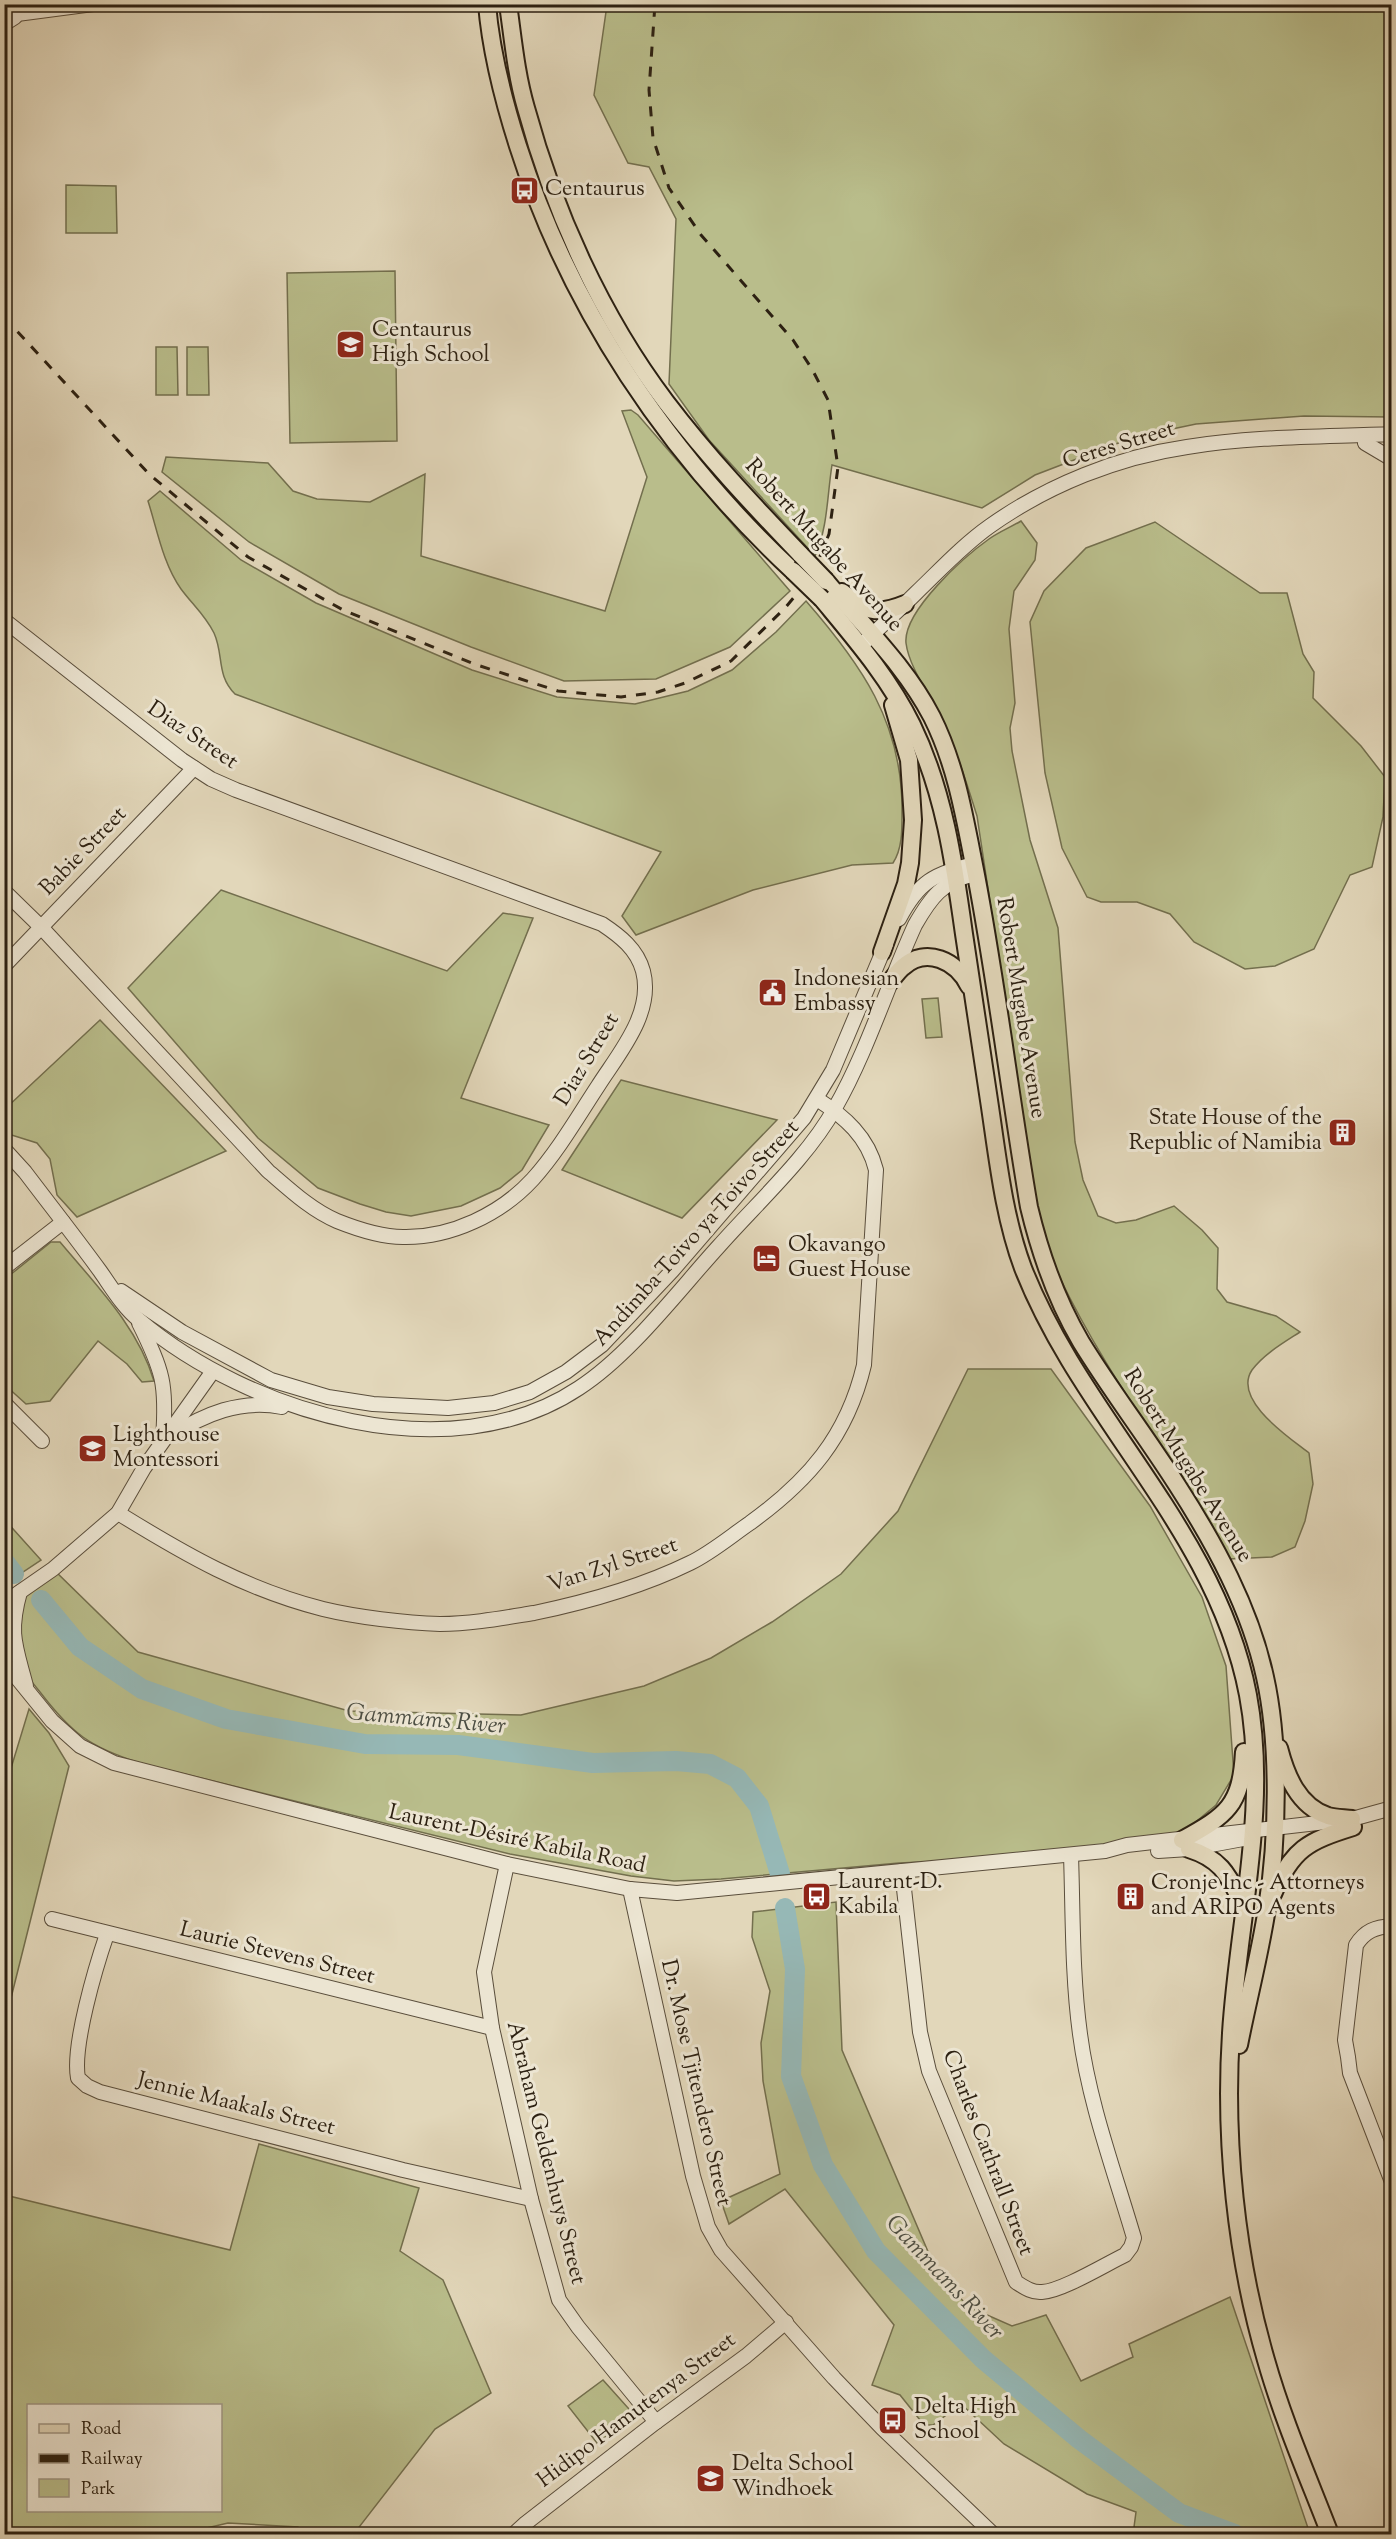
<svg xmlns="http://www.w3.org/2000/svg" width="1396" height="2539" viewBox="0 0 1396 2539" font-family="'Sorts Mill Goudy',serif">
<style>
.green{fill:#b9bd8b;stroke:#736f4e;stroke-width:1.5;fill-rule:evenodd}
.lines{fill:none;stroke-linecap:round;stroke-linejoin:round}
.river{stroke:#96b8b6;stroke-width:20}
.minor-casing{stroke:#5a4e3c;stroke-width:16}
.major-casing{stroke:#2d2112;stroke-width:20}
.minor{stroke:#ece5d2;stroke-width:14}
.major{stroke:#e2d7ba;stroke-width:16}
.rail{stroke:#2d2112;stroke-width:3;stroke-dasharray:10 10;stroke-linecap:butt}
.major-bridge-casing{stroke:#2d2112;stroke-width:20;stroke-linecap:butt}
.major-bridge{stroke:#e2d7ba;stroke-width:16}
.labels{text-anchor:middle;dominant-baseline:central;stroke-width:6;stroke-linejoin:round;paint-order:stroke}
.poi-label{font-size:22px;fill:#2d2112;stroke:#ece5d2;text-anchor:start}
.street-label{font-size:22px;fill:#2d2112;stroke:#ece5d2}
.water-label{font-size:24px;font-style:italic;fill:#4c4e43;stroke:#ece5d2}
</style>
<rect width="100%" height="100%" fill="#e2d7ba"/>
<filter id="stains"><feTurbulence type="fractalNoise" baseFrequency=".00333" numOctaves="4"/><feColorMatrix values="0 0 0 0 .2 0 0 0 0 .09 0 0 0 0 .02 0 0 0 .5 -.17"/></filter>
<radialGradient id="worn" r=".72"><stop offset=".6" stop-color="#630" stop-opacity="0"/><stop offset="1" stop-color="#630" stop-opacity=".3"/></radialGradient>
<g class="green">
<path d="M607 5H1391V417L1304 416 1196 424 1134 437 1035 475 982 508 832 465C827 496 828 527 815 556L709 440 669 384 676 219 649 167 628 163 594 95Z"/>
<path d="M66 185 116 186 117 233H66Z"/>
<path d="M395 271 397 441 290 443 287 273Z"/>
<path d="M156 347H177L178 395H156Z"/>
<path d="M187 347H208L209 395H187Z"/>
<path d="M631 410 638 415 790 591 730 647 656 679 564 681 471 647 339 594 249 542 162 472 166 457 268 463 293 491 317 499 370 502 425 474 421 556 605 611 647 477 622 411Z"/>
<path d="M160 491 241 560 316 603 472 670 557 697 635 704 688 691 732 670 776 632 806 601C861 664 902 722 902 809 902 827 903 848 893 863L852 865 753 890 636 935 622 916 661 852 235 694C216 675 224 655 214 633 205 615 192 604 181 589 163 564 157 529 148 501Z"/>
<path d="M1021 521 1037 543 1035 560 1014 591 1009 629 1015 703 1010 728 1012 751 1030 840 1058 928 1075 1142 1083 1180 1098 1216 1116 1223 1136 1220 1174 1206 1202 1230 1218 1248 1217 1289 1227 1302 1276 1316 1300 1332C1283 1343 1264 1354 1252 1370 1232 1400 1290 1438 1309 1453L1313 1484 1305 1521 1295 1547 1272 1557 1229 1559C1176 1464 1107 1377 1060 1278 1046 1249 1040 1218 1033 1187L977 816C967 784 957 752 943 722 932 698 909 668 906 643 903 611 965 556 989 539 999 532 1011 527 1021 521Z"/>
<path d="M1155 522 1260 593H1287L1303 654 1314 672 1313 698 1361 746 1385 777 1383 817 1372 867 1350 875 1314 949 1275 966 1245 969 1194 942 1170 914 1137 902H1101L1087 897 1062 848 1045 773 1030 622 1044 591 1086 548Z"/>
<path d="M221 890 447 971 503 913 533 918 461 1098 549 1125 522 1170 500 1188 461 1206 411 1216 386 1212 360 1204 318 1188 258 1138 128 988Z"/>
<path d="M938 998 942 1037 926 1038 922 999Z"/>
<path d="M100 1020 226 1151 77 1217 57 1195 50 1159 37 1143 5 1133V1109Z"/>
<path d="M621 1080 777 1120 682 1218 562 1170Z"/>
<path d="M51 1242H60C96 1285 138 1327 154 1381L142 1382 127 1364 98 1341 50 1401 26 1404 5 1385V1279Z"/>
<path d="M968 1369H1051L1150 1506 1202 1597 1226 1666 1234 1775 1216 1805 1180 1835 1071 1855 899 1863 721 1879 674 1881 631 1876 510 1854 140 1763C90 1747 72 1734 40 1692 31 1681 19 1667 16 1652 13 1641 19 1606 20 1592L53 1569 138 1652 349 1711 521 1715 644 1686 711 1658 772 1622 841 1574 898 1511Z"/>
<path d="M5 1520 41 1560 5 1584H4Z"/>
<path d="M29 1709 49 1733 69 1766 5 2022V1788Z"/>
<path d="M836 1902 842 2050 938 2275 969 2307 1012 2326 1046 2315 1081 2381 1133 2357 1129 2344 1230 2297 1310 2534H1149L1134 2527 1136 2512 1087 2494 1004 2444 961 2404 933 2425H924L900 2395 872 2385 894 2325 785 2189 729 2224 721 2201 780 2174 763 2081 761 2043 770 1991 752 1937 753 1912Z"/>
<path d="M259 2144 419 2188 400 2251 443 2280 491 2393 435 2429 356 2531 355 2534H301L298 2527 228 2523 181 2534H5V2195L230 2250ZM28 2406H220V2510H28Z"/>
<path d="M603 2380 629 2409 630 2415 624 2423 597 2443 568 2406Z"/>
</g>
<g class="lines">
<g class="river">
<path d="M4 1561 14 1574"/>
<path d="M41 1600 80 1647 142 1689 226 1719 365 1744 458 1745 593 1763 676 1761 710 1764 737 1778 759 1806 780 1874"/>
<path d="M785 1908 795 1969 791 2076 823 2165 876 2251 983 2359 1079 2439 1179 2513 1235 2534"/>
</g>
<defs>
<g id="minor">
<path d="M17 14 93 4"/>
<path d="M4 24 15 17 18 7"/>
<path d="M1365 443 1392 459"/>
<path d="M4 620 182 760 211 779 236 790 602 924C620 936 637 949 643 971 654 1013 619 1053 598 1086 577 1118 558 1151 533 1179 501 1214 451 1238 403 1237 382 1237 357 1229 337 1221 311 1210 289 1189 268 1171L41 927 4 891"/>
<path d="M867 640C883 624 900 609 916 593 940 570 963 545 990 526 1048 485 1118 457 1187 447 1255 436 1324 437 1392 434"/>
<path d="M899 919C919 881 934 874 974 864"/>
<path d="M4 966 194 768"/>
<path d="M4 1149 25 1172C50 1205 76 1238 100 1271 112 1288 123 1307 139 1320 249 1413 450 1474 579 1388 630 1355 678 1291 719 1246 756 1204 808 1157 835 1108 867 1052 888 984 915 925 931 897 942 882 975 874"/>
<path d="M4 1268 63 1222"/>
<path d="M121 1291 182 1332 271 1380 328 1397 373 1404 448 1408 494 1403 530 1392 566 1372 602 1345 672 1271 804 1118 833 1070 886 944"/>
<path d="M139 1323C163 1371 167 1384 163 1439"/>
<path d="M4 1403 42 1441"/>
<path d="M170 1436C205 1414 240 1399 282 1407"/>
<path d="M118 1513C186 1555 245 1589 323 1609 356 1617 405 1623 440 1624 471 1624 503 1618 534 1613 587 1602 641 1587 690 1563 711 1553 731 1536 750 1523 808 1481 847 1437 864 1365L876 1170C868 1137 845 1117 817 1099"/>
<path d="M20 1592C8 1634 16 1647 26 1686"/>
<path d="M4 1603 53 1569 118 1513 144 1468 213 1371"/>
<path d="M4 1662 52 1721 80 1746 114 1763 507 1864 630 1889 677 1893 1105 1851 1127 1845 1352 1819 1392 1808"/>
<path d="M1158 1851 1189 1849 1243 1839"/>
<path d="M507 1864 484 1972 492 2028 531 2199 559 2300 578 2327 656 2422"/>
<path d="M902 1871 920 2032 929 2071 1016 2282C1024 2287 1032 2293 1042 2292 1062 2291 1106 2264 1125 2255L1131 2247 1134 2238C1114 2170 1089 2103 1080 2034 1072 1975 1073 1914 1071 1855"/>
<path d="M630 1889 693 2176 708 2227 721 2250 834 2378 882 2428 993 2534"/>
<path d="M52 1919 492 2028"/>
<path d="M1392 1926C1375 1927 1365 1931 1356 1945L1345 2040 1348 2057 1350 2073 1392 2182"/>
<path d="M107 1934C96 1966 72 2046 78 2078L87 2086 100 2092 403 2170 531 2199"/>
<path d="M514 2534 526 2523 656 2422 746 2356 786 2322"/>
</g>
<g id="major">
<path d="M487 4C491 53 503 99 518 146 570 309 668 454 793 571"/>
<path d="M508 4C513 39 516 74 526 108 554 211 601 316 666 402 707 456 754 506 801 555"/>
<path d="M826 581C863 626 905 665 932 717 957 767 965 820 976 875 997 985 1010 1096 1029 1207 1040 1253 1057 1301 1081 1342 1111 1391 1146 1436 1177 1485 1215 1544 1250 1608 1265 1677 1280 1744 1278 1840 1267 1908 1260 1954 1248 1999 1239 2045"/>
<path d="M842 592C866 611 876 616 905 604"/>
<path d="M822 599C855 639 889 678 912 725 944 791 954 862 964 934 973 992 981 1049 990 1107 998 1161 1004 1217 1023 1268 1082 1419 1217 1531 1248 1695 1269 1807 1238 1921 1231 2033 1224 2140 1236 2257 1266 2360 1283 2420 1308 2477 1330 2534"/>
<path d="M882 952 906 884 910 863 913 820 909 760 893 705"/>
<path d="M890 982C894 977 898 971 903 967 926 946 957 961 969 986"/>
<path d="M1279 1748C1286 1775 1298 1806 1328 1816 1335 1818 1344 1818 1352 1819"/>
<path d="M1182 1840C1227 1815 1241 1806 1244 1752"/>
<path d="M1189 1849C1224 1860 1229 1878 1245 1908"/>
<path d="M1273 1894C1292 1849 1308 1841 1353 1827"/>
</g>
</defs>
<use href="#minor" class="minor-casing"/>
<use href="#major" class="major-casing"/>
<use href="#minor" class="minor"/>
<use href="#major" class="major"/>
<path class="rail" d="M4 317 149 474 248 557 343 610 474 664 558 691 621 697 658 692 685 683 731 661 785 608 812 576 829 534 838 467 828 400 812 369 793 340 701 235 669 188 653 138 649 90 655 4"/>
<defs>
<g id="major-bridge">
<path d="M801 555 826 581"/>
<path d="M793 571 822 599"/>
</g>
</defs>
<use href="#major-bridge" class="major-bridge-casing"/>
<use href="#major-bridge" class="major-bridge"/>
</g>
<defs>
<symbol id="bus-square" viewBox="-11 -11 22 22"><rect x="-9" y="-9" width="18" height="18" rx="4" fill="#8f2418" stroke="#ece5d2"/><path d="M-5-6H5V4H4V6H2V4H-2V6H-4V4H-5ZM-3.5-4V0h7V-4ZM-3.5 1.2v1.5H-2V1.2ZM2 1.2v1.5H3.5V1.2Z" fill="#fff"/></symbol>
<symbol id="school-square" viewBox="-11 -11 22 22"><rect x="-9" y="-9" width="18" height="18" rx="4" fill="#8f2418" stroke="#ece5d2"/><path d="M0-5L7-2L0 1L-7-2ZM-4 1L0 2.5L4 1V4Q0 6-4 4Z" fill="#fff"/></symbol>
<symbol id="civic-square" viewBox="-11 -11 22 22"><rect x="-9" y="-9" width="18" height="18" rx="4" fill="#8f2418" stroke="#ece5d2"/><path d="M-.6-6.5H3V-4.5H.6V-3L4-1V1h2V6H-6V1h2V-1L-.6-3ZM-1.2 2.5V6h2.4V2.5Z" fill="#fff"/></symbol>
<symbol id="building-square" viewBox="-11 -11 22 22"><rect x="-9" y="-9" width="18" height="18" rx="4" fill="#8f2418" stroke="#ece5d2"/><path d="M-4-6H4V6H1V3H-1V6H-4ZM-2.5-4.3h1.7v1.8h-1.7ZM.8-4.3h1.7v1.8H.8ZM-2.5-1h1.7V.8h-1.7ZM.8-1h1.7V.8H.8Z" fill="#fff"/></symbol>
<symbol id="hotel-square" viewBox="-11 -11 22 22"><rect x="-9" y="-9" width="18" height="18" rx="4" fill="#8f2418" stroke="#ece5d2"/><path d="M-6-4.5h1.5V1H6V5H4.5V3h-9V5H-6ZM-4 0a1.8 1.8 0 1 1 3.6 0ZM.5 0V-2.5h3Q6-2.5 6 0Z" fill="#fff"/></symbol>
</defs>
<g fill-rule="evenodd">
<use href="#bus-square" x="508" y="174" width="33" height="33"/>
<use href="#school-square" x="334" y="328" width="33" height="33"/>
<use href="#civic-square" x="756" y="976" width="33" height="33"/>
<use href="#building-square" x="1326" y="1116" width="33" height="33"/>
<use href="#hotel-square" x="750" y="1242" width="33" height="33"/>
<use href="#school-square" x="76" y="1432" width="33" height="33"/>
<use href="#bus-square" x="800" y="1880" width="33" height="33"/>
<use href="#building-square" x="1114" y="1880" width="33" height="33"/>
<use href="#bus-square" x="876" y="2404" width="33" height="33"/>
<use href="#school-square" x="694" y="2462" width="33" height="33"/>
</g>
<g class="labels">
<g class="poi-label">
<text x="545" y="190">Centaurus</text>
<text x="372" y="331">Centaurus<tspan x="372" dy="25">High School</tspan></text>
<text x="794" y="980">Indonesian<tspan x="794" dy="25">Embassy</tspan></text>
<text x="1322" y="1119" text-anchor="end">State House of the<tspan x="1322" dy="25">Republic of Namibia</tspan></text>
<text x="788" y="1246">Okavango<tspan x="788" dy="25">Guest House</tspan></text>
<text x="113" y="1436">Lighthouse<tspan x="113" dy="25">Montessori</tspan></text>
<text x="838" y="1883">Laurent-D.<tspan x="838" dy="25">Kabila</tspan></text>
<text x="1151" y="1884">Cronje Inc - Attorneys<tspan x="1151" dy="25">and ARIPO Agents</tspan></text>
<text x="914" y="2408">Delta High<tspan x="914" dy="25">School</tspan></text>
<text x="732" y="2465">Delta School<tspan x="732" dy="25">Windhoek</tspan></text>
</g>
<g class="street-label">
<text transform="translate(1119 446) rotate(-17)">Ceres Street</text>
<text transform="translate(823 546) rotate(48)">Robert Mugabe Avenue</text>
<text transform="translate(192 736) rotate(34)">Diaz Street</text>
<text transform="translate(84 852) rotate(-46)">Babie Street</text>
<text transform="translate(1020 1008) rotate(81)">Robert Mugabe Avenue</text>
<text transform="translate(588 1060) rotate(-59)">Diaz Street</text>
<text transform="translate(697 1234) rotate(-48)">Andimba Toivo ya Toivo Street</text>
<text transform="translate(1187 1466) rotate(58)">Robert Mugabe Avenue</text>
<text transform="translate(613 1566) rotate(-18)">Van Zyl Street</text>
<text transform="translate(517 1840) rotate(12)">Laurent-Désiré Kabila Road</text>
<text transform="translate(277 1954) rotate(14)">Laurie Stevens Street</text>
<text transform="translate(695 2083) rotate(77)">Dr. Mose Tjitendero Street</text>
<text transform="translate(236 2105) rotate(14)">Jennie Maakals Street</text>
<text transform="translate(545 2153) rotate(76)">Abraham Geldenhuys Street</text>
<text transform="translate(987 2153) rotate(69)">Charles Cathrall Street</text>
<text transform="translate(637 2411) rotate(-37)">Hidipo Hamutenya Street</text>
</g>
<g class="water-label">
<text transform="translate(426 1720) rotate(5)">Gammams River</text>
<text transform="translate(944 2278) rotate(47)">Gammams River</text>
</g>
</g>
<rect width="1396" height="2539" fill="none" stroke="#e2d7ba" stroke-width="24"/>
<rect x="6" y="6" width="1384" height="2527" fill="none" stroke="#2d2112" stroke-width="3"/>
<rect x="12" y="12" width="1372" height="2515" fill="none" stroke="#2d2112" stroke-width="1.5"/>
<rect x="27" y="2404" width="195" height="108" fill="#ece5d2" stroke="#a09785" stroke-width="1.5"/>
<rect x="39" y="2424" width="30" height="9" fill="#e2d7ba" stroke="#a09785" stroke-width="1.5"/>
<text x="81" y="2434" font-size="18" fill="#2d2112">Road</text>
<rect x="39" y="2454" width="30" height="9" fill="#2d2112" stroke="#a09785" stroke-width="1.5"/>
<text x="81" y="2464" font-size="18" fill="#2d2112">Railway</text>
<rect x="39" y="2479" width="30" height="18" fill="#b9bd8b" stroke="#a09785" stroke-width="1.5"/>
<text x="81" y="2494" font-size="18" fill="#2d2112">Park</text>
<rect width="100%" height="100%" filter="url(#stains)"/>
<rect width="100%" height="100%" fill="url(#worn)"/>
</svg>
